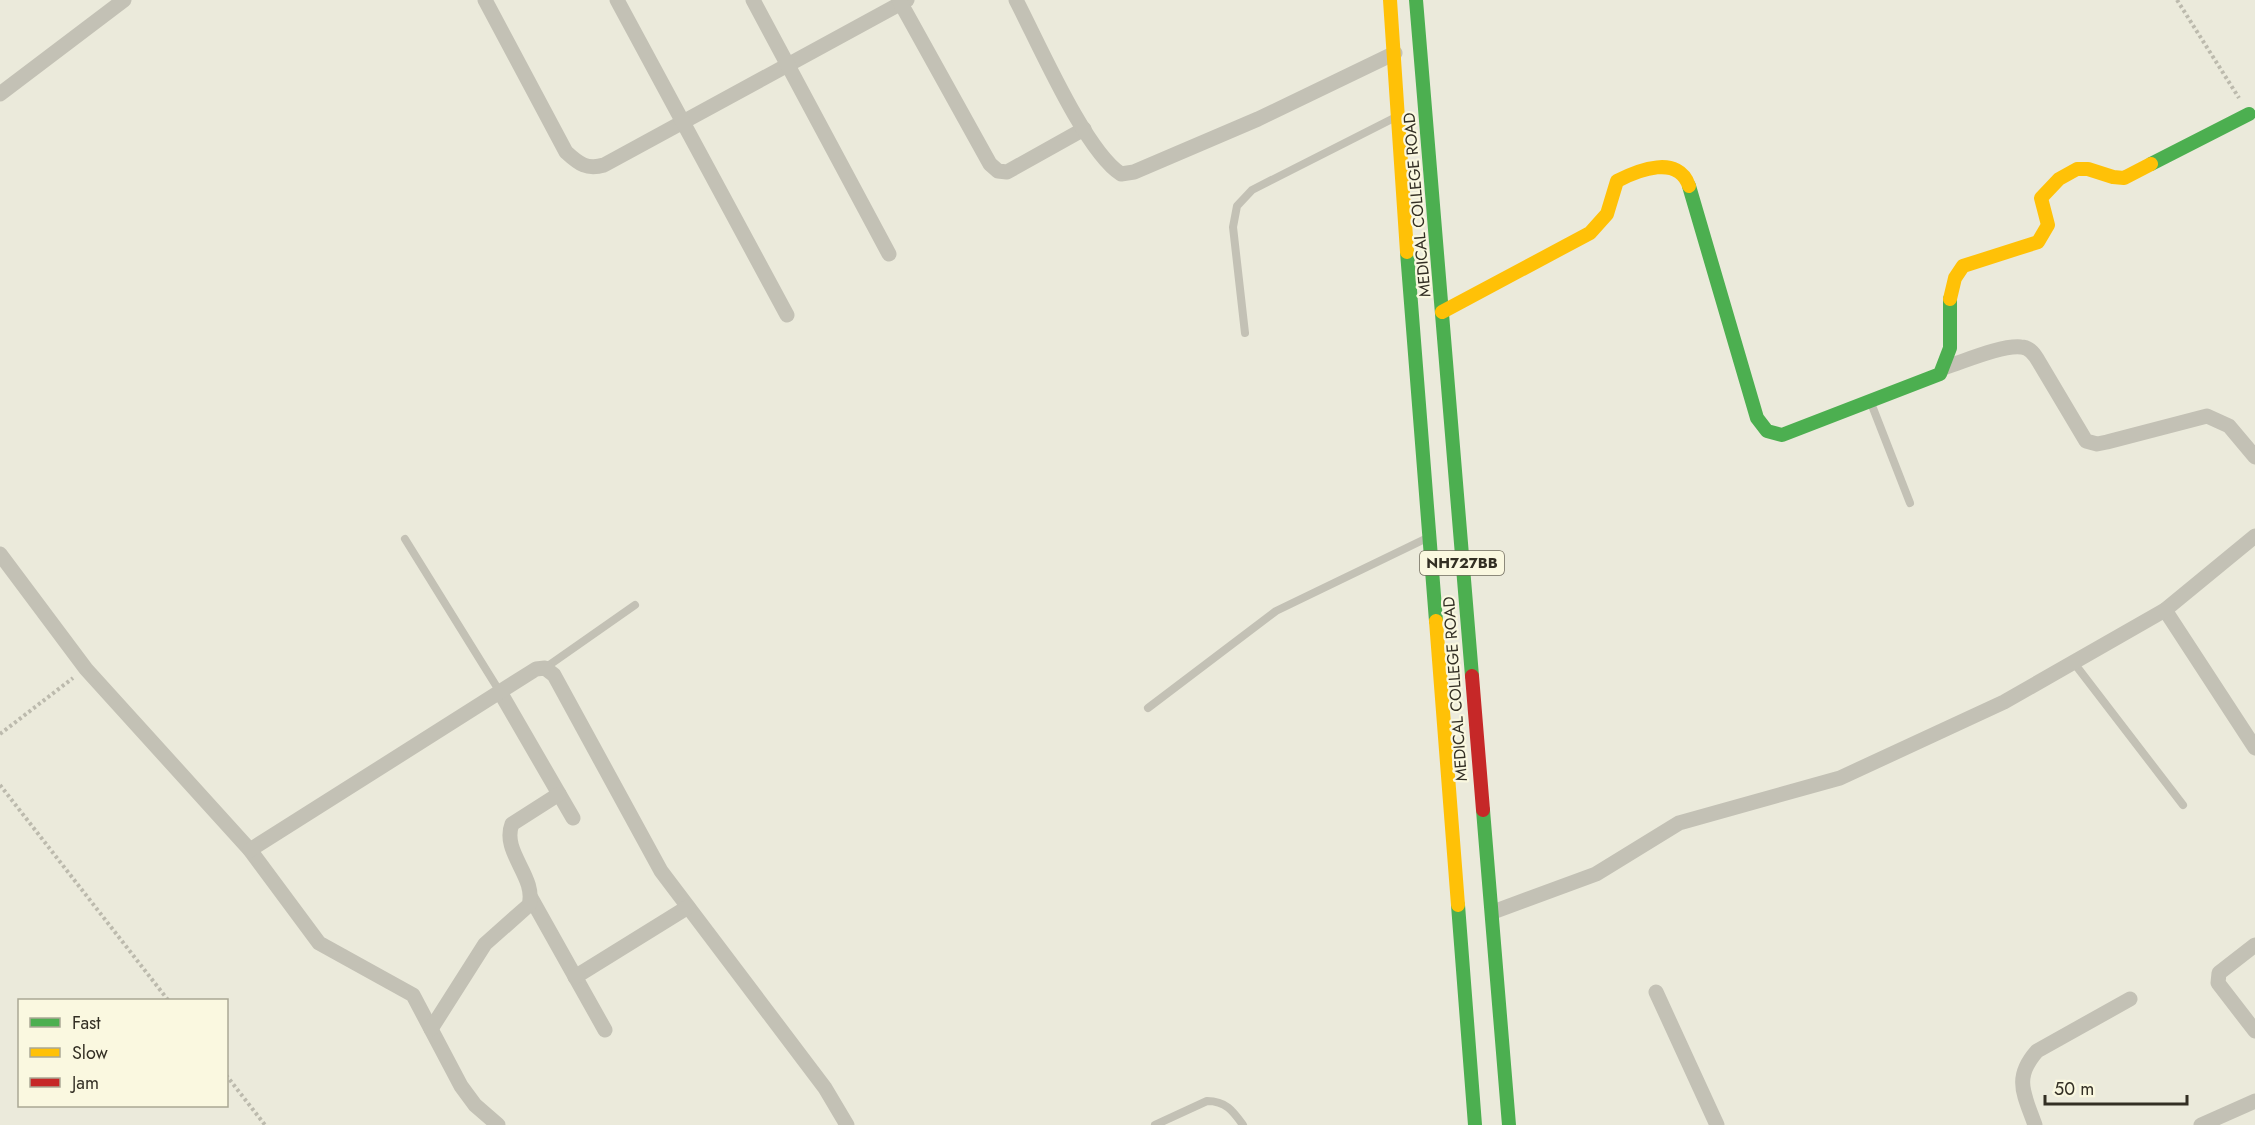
<svg xmlns="http://www.w3.org/2000/svg" width="2255" height="1125" viewBox="0 0 2255 1125" font-family="Jost,sans-serif">
<style>
.lines{fill:none;stroke-linecap:round;stroke-linejoin:round}
.path{stroke:#bcbaad;stroke-width:4;stroke-dasharray:3 3;stroke-linecap:butt}
.lane{stroke:#c3c1b5;stroke-width:8}
.street{stroke:#c3c1b5;stroke-width:15}
.fast{stroke:#4caf50;stroke-width:14}
.slow{stroke:#ffc107;stroke-width:14}
.jam{stroke:#c62828;stroke-width:14}
.labels{text-anchor:middle;dominant-baseline:central;stroke-width:4.5;stroke-linejoin:round;paint-order:stroke}
.shield{fill:#faf8e0;stroke:#6f6b5c;stroke-width:1.5}
.shield-label{font-size:15px;font-weight:bold;fill:#332f24}
.street-label{font-size:16px;fill:#332f24;stroke:#faf8e0}
</style>
<rect width="100%" height="100%" fill="#ebeadb"/>
<g class="lines">
<g class="path">
<path d="M2177 0 2239 98"/>
<path d="M0 734 73 678"/>
<path d="M0 785 168 1000"/>
<path d="M226 1075 265 1125"/>
</g>
<g class="lane">
<path d="M1245 333 1233 227 1237 206 1252 190 1392 119"/>
<path d="M1871 403 1910 503"/>
<path d="M405 539 500 692"/>
<path d="M2074 663 2183 805"/>
<path d="M545 668 635 605"/>
<path d="M1148 708 1276 611 1425 539"/>
<path d="M1155 1125 1207 1101C1226 1101 1233 1111 1243 1125"/>
</g>
<g class="street">
<path d="M485 0 566 152C579 164 587 170 604 165L907 0"/>
<path d="M617 0 787 315"/>
<path d="M753 0 889 254"/>
<path d="M899 0 990 164 998 171 1007 172 1084 129"/>
<path d="M1016 0C1038 42 1085 151 1121 174L1134 172 1258 119 1395 53"/>
<path d="M0 94 124 0"/>
<path d="M1946 367C1965 361 2002 345 2021 347 2030 347 2035 355 2039 362L2086 441 2097 444 2107 442 2207 416 2229 426 2255 457"/>
<path d="M0 554 86 669 250 850 319 943 413 995 461 1086 475 1105 498 1125"/>
<path d="M2165 610 2255 748"/>
<path d="M500 692 573 818"/>
<path d="M250 850 536 669 545 668 554 675 661 871 825 1088 847 1125"/>
<path d="M531 898 605 1030"/>
<path d="M1493 912 1596 874 1679 823 1840 778 2004 702 2165 610 2255 536"/>
<path d="M2255 945 2219 973 2218 983 2255 1031"/>
<path d="M575 977 688 907"/>
<path d="M1656 992 1717 1125"/>
<path d="M431 1029 485 944 529 905C537 877 501 852 512 824L559 794"/>
<path d="M2035 1125C2024 1094 2013 1078 2037 1051L2130 999"/>
<path d="M2201 1125 2255 1101"/>
</g>
<g class="fast">
<path d="M1416 0 1472 676"/>
<path d="M2151 164 2249 114"/>
<path d="M1689 186 1757 418 1767 431 1782 435 1940 374 1950 348V299"/>
<path d="M1407 252 1436 621"/>
<path d="M1483 810 1509 1125"/>
<path d="M1458 905 1475 1125"/>
</g>
<g class="slow">
<path d="M1390 0 1407 252"/>
<path d="M1950 299 1955 278 1963 266 2038 242 2048 225 2041 198 2059 179 2077 169H2088L2113 177 2124 178 2151 164"/>
<path d="M1442 312 1590 233 1607 214 1617 181C1638 170 1679 154 1689 186"/>
<path d="M1436 621 1458 905"/>
</g>
<path class="jam" d="M1472 676 1483 810"/>
</g>
<g class="labels">
<rect class="shield" x="1420" y="551" width="84" height="24" rx="4.5"/>
<g class="shield-label">
<text x="1462" y="563">NH727BB</text>
</g>
<g class="street-label">
<text transform="translate(1417 205) rotate(-95)">MEDICAL COLLEGE ROAD</text>
<text transform="translate(1455 689) rotate(-94)">MEDICAL COLLEGE ROAD</text>
</g>
</g>
<rect x="18" y="999" width="210" height="108" fill="#faf8e0" stroke="#aaa895" stroke-width="1.5"/>
<rect x="30" y="1018" width="30" height="9" fill="#4caf50" stroke="#aaa895" stroke-width="1.5"/>
<text x="72" y="1029" font-size="18" fill="#332f24">Fast</text>
<rect x="30" y="1048" width="30" height="9" fill="#ffc107" stroke="#aaa895" stroke-width="1.5"/>
<text x="72" y="1059" font-size="18" fill="#332f24">Slow</text>
<rect x="30" y="1078" width="30" height="9" fill="#c62828" stroke="#aaa895" stroke-width="1.5"/>
<text x="72" y="1089" font-size="18" fill="#332f24">Jam</text>
<path d="M2045 1095v9h142v-9" fill="none" stroke="#332f24" stroke-width="3"/>
<text x="2054" y="1095" font-size="18" fill="#332f24" stroke="#faf8e0" stroke-width="4.5" paint-order="stroke">50 m</text>
</svg>
